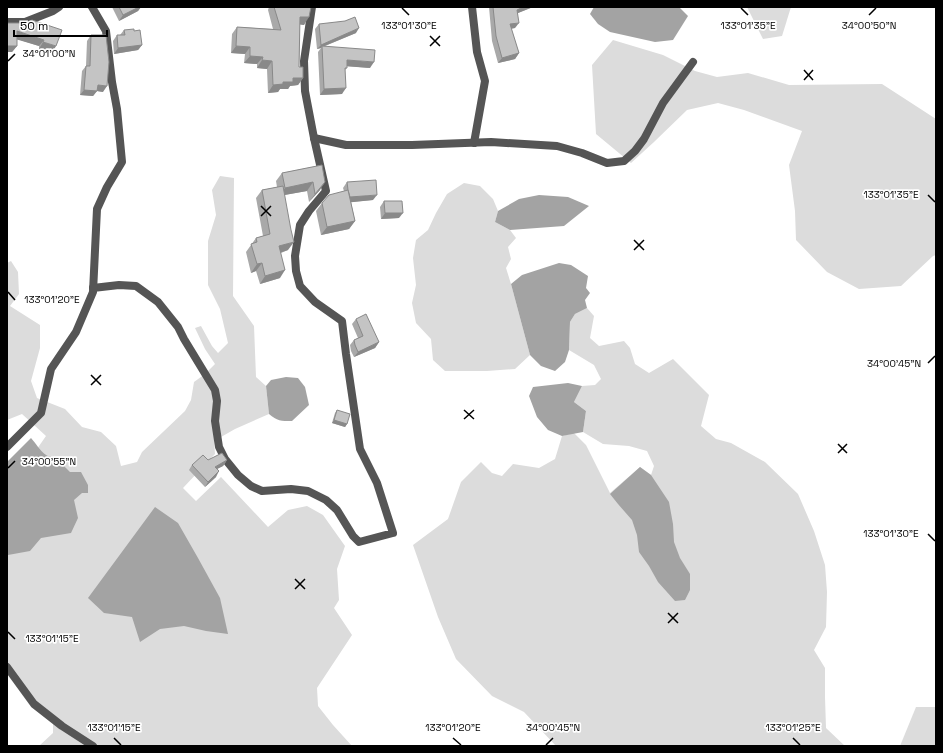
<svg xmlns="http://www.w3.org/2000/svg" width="943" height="753" viewBox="0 0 943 753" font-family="'Space Grotesk',sans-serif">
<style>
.green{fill:#dcdcdc}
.water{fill:#a3a3a3}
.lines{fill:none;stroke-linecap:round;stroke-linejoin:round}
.street{stroke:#555;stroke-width:8}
.wall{fill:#a9a9a9}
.shaded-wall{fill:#898989}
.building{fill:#c4c4c4;stroke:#898989}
.ticks{fill:none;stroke:#000;stroke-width:1.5}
.ticks-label{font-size:10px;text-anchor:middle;fill:#000;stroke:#fff;stroke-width:3.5;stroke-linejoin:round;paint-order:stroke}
</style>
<rect width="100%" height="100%" fill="#fff"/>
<g class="green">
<path d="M747 7H791L782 36 763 39Z"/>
<path d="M613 40 663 55 695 71 717 77 748 73 789 85 882 84 936 119V255L933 256 901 286 859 289 827 272 796 240 795 211 789 165 802 131 744 110 718 103 687 110 654 142 631 163 596 134 592 65Z"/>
<path d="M220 176 234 178 233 296 254 326 256 377 266 386 269 414 235 429 214 441 215 454 183 488 196 501 221 477 268 527 288 510 307 506 323 515 345 546 337 569 339 600 334 608 352 635 317 688 318 706 333 725 352 746H39L53 733V723L31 707 7 674V492L46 436 22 414 7 420V263L11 261 18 272 19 294 10 306 40 325V348L31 381 37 398 65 409 82 427 101 432 116 446 121 466 137 462 142 452 185 411 191 400 194 382 205 374 215 364 205 349 195 328 201 326 212 346 218 353 228 343 220 309 208 285V241L216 215 212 190Z"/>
<path d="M464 183 480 186 493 199 498 211 495 222 510 230 516 238 508 247 511 259 506 268 511 284 530 355 515 369 487 371H445L433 360 431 339 416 323 412 303 416 285 413 258 416 240 428 230 436 213 447 194Z"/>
<path d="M587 308 594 316 590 338 599 346 624 341 630 348 635 364 649 373 673 359 709 395 701 426 716 439 731 443 765 462 798 494 814 531 825 565 827 592 826 627 814 650 825 668V697L826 728 845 746H556L524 712 492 696 456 659 438 617 413 545 448 519 461 482 481 462 492 473 502 476 513 464 539 468 555 459 562 436 574 433 586 445 610 493 640 467 651 475 654 466 647 451 629 446 603 444 583 432 586 411 574 402 582 386 595 385 601 379 594 365 569 350 570 322 575 314Z"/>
<path d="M916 707H936V746H900Z"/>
</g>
<g class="water">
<path d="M594 7H679L688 16 673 40 655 42 610 32 598 24 590 14Z"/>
<path d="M539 195 568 197 589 206 564 226 510 230 495 222 498 211 519 199Z"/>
<path d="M559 263 571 265 588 276 586 288 590 293 585 300 587 308 575 314 570 322 569 350 565 362 555 371 541 366 530 355 511 284 522 275Z"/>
<path d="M286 377 298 378 305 387 309 405 292 421C281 421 277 421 269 414L266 386 271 380Z"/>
<path d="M568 383 582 386 574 402 586 411 583 432 562 436 548 430 537 417 529 396 533 387Z"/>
<path d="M31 438C43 452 44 460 64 457V466L70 472H81L88 485V493H82L74 500 78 518 71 533 41 538 30 551 8 555 7 554V462Z"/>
<path d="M640 467 651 475 669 502 673 524 674 542 680 558 690 574V590L685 600 675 601 658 582 649 566 639 552 637 535 632 520 618 504 610 494Z"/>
<path d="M155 507 178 523 198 558 220 598 228 634 206 631 184 626 160 629 140 642 132 617 104 613 88 598Z"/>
</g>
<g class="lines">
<g class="street">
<path d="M472 7 477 52 485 81 474 143"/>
<path d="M7 22H25L53 11 59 7"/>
<path d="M314 138 346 145H412L491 142 557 146 582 153 607 163 624 161 635 151 644 139 663 103 693 62"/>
<path d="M93 288 119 285 136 286 158 302 178 327 184 339 215 390 217 401 215 421 219 447 225 459 238 475 251 486 262 491 291 489 308 491 326 500 337 510 353 536 359 542 393 533 377 483 360 449 346 354 342 321 315 302 300 286 296 271 295 256 300 225 309 211 326 191 314 138 305 91 304 61 312 7"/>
<path d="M7 447 41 413 51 369 76 332 93 292 97 209 107 187 122 162 117 109 112 82 106 31 92 7"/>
<path d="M7 667 34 704 62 726 93 746"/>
</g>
</g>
<g class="wall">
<path d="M112 7H141L138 11 119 21Z"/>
<path d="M269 7H311L304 25 300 24 299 67 303 78 298 85 290 86 288 89H280L278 92 268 93 267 69 257 68V64L244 63 245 54 231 53 232 34 237 27 273 29 268 10Z"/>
<path d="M489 7H533L518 13 515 28 511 29 519 53 515 59 498 63 492 41Z"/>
<path d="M30 21 52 53 39 49V46L17 39V46L12 52H7V23H29Z"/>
<path d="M319 24 356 33 325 46 370 68 347 66V68L345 70 342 94 320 95 318 52 321 48 317 49 315 29Z"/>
<path d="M124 30 134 31 142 45 138 50 114 54 113 41 117 35H120Z"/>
<path d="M91 35 103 92 97 91 93 96 80 95 82 71 86 66 87 41Z"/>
<path d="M322 165 320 190 309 202 307 191 284 195 288 250 281 253 280 278 260 284 256 271 251 273 246 252 256 238 263 236 256 198 262 190 277 187 276 181 282 173Z"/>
<path d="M347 182 373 200 351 202 355 221 349 229 321 235 316 211 322 203 344 191 343 188Z"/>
<path d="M384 201 399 218 381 219 380 207Z"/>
<path d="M356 319 379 342 375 348 354 357 351 351 350 345 354 340 358 338 352 324Z"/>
<path d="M337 410 347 424 345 427 332 423 335 413Z"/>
<path d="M208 460H227L223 466 217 469 216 477 205 487 189 470 192 465Z"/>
</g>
<g class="shaded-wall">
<path d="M139 7H141L138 11 119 21 123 15Z"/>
<path d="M523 7H533L513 15 517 10Z"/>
<path d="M300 17H309L304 25 295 24Z"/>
<path d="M519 23 515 28 506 29 510 24Z"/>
<path d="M359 28 356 33 322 47V46L321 48 317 49 321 45Z"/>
<path d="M17 31 44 40 39 46 12 38Z"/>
<path d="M43 42 56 46 52 53 39 49Z"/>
<path d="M142 45 138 50 114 54 118 48Z"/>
<path d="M7 46H17L12 52H7Z"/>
<path d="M236 46 250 47 245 54 231 53Z"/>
<path d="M519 53 515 59 498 63 502 58Z"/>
<path d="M250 56 263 57 257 64 244 63Z"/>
<path d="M262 60 272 61 267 69 257 68Z"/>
<path d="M347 60 374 62 370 68 343 66Z"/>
<path d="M293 78H303L298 85 290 86 288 89H280L278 92 268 93 273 85Z"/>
<path d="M98 85 107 86 103 92 97 91 93 96 80 95 84 90Z"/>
<path d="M346 88 342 94 320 95 324 89Z"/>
<path d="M313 182 307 191 279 196 285 188Z"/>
<path d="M325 182 320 190 309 202 315 194Z"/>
<path d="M377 195 373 200 344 203 348 197Z"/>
<path d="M385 213H403L399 218 381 219Z"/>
<path d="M355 221 349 229 321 235 327 227Z"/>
<path d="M294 242 288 250 273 255 279 246Z"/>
<path d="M262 263 256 271 251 273 257 264Z"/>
<path d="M285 270 280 278 260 284 265 276Z"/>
<path d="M379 342 375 348 354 357 358 352Z"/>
<path d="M334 420 347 424 345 427 332 423Z"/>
<path d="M227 460 223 466 211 472 215 467Z"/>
<path d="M219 471 216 477 205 487 208 482Z"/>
</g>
<g class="building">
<path d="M119 7H139L123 15Z"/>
<path d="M274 7H311L309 17H300L299 67H303V78H293V82H283V84L273 85 272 61 262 60 263 57 250 56V47L236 46 237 27 281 30Z"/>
<path d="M493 7H523L517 10 519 23 510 24 519 53 502 58 496 36Z"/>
<path d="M355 17 359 28 321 45 319 24 345 21Z"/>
<path d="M32 20 62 30 56 46 43 42 44 40 17 31V46H7V23H30V21Z"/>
<path d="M134 29V31L140 30 142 45 118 48 117 35H125L124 30Z"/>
<path d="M91 35H106L109 62 107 86 98 85 97 91 84 90 86 66H90Z"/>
<path d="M322 46 375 50 374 62 347 60V68H345L346 88 324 89Z"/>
<path d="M322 165 325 182 315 194 313 182 285 188 282 173Z"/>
<path d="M376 180 377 195 350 197 348 190 347 182Z"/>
<path d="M283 186 291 230 294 242 279 246 285 270 265 276 262 263 257 264 251 244 257 242 256 238 270 234 262 190Z"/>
<path d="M348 190 355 221 327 227 322 203 329 195Z"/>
<path d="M384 201H402L403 213H385Z"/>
<path d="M366 314 379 342 358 352 355 345 354 340 363 336 356 319Z"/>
<path d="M337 410 350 414 347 424 334 420Z"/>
<path d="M222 453 227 460 215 467 219 471 208 482 192 465 203 455 208 460Z"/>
</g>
<path class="ticks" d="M402 8 409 15M741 8 748 15M869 15 876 8M430 36 440 46M430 46 440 36M8 61 15 54M804 70 813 80M804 80 813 70M928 195 935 202M261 206 271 216M261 216 271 206M634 240 644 250M634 250 644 240M8 292 15 300M928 363 935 356M91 375 101 385M91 385 101 375M464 410 474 419M464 419 474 410M838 444 847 453M838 453 847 444M8 468 15 461M928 534 935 541M295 579 305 589M295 589 305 579M668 613 678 623M668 623 678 613M8 632 15 639M114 738 121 745M453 738 461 745M793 738 800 745M546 745 553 738"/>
<g class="ticks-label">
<text x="409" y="29">133°01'30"E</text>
<text x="748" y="29">133°01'35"E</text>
<text x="869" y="29">34°00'50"N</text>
<text x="49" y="57">34°01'00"N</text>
<text x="891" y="198">133°01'35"E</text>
<text x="52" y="303">133°01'20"E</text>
<text x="894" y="367">34°00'45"N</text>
<text x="49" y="465">34°00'55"N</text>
<text x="891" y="537">133°01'30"E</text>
<text x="52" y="642">133°01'15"E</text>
<text x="553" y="731">34°00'45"N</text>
<text x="114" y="731">133°01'15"E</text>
<text x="453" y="731">133°01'20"E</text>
<text x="793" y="731">133°01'25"E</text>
</g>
<rect width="943" height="753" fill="none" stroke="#000000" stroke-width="16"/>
<path d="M14 30v6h93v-6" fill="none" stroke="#000000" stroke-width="2"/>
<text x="20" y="30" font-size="12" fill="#000000" stroke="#ffffff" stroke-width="3" paint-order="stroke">50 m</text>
</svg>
